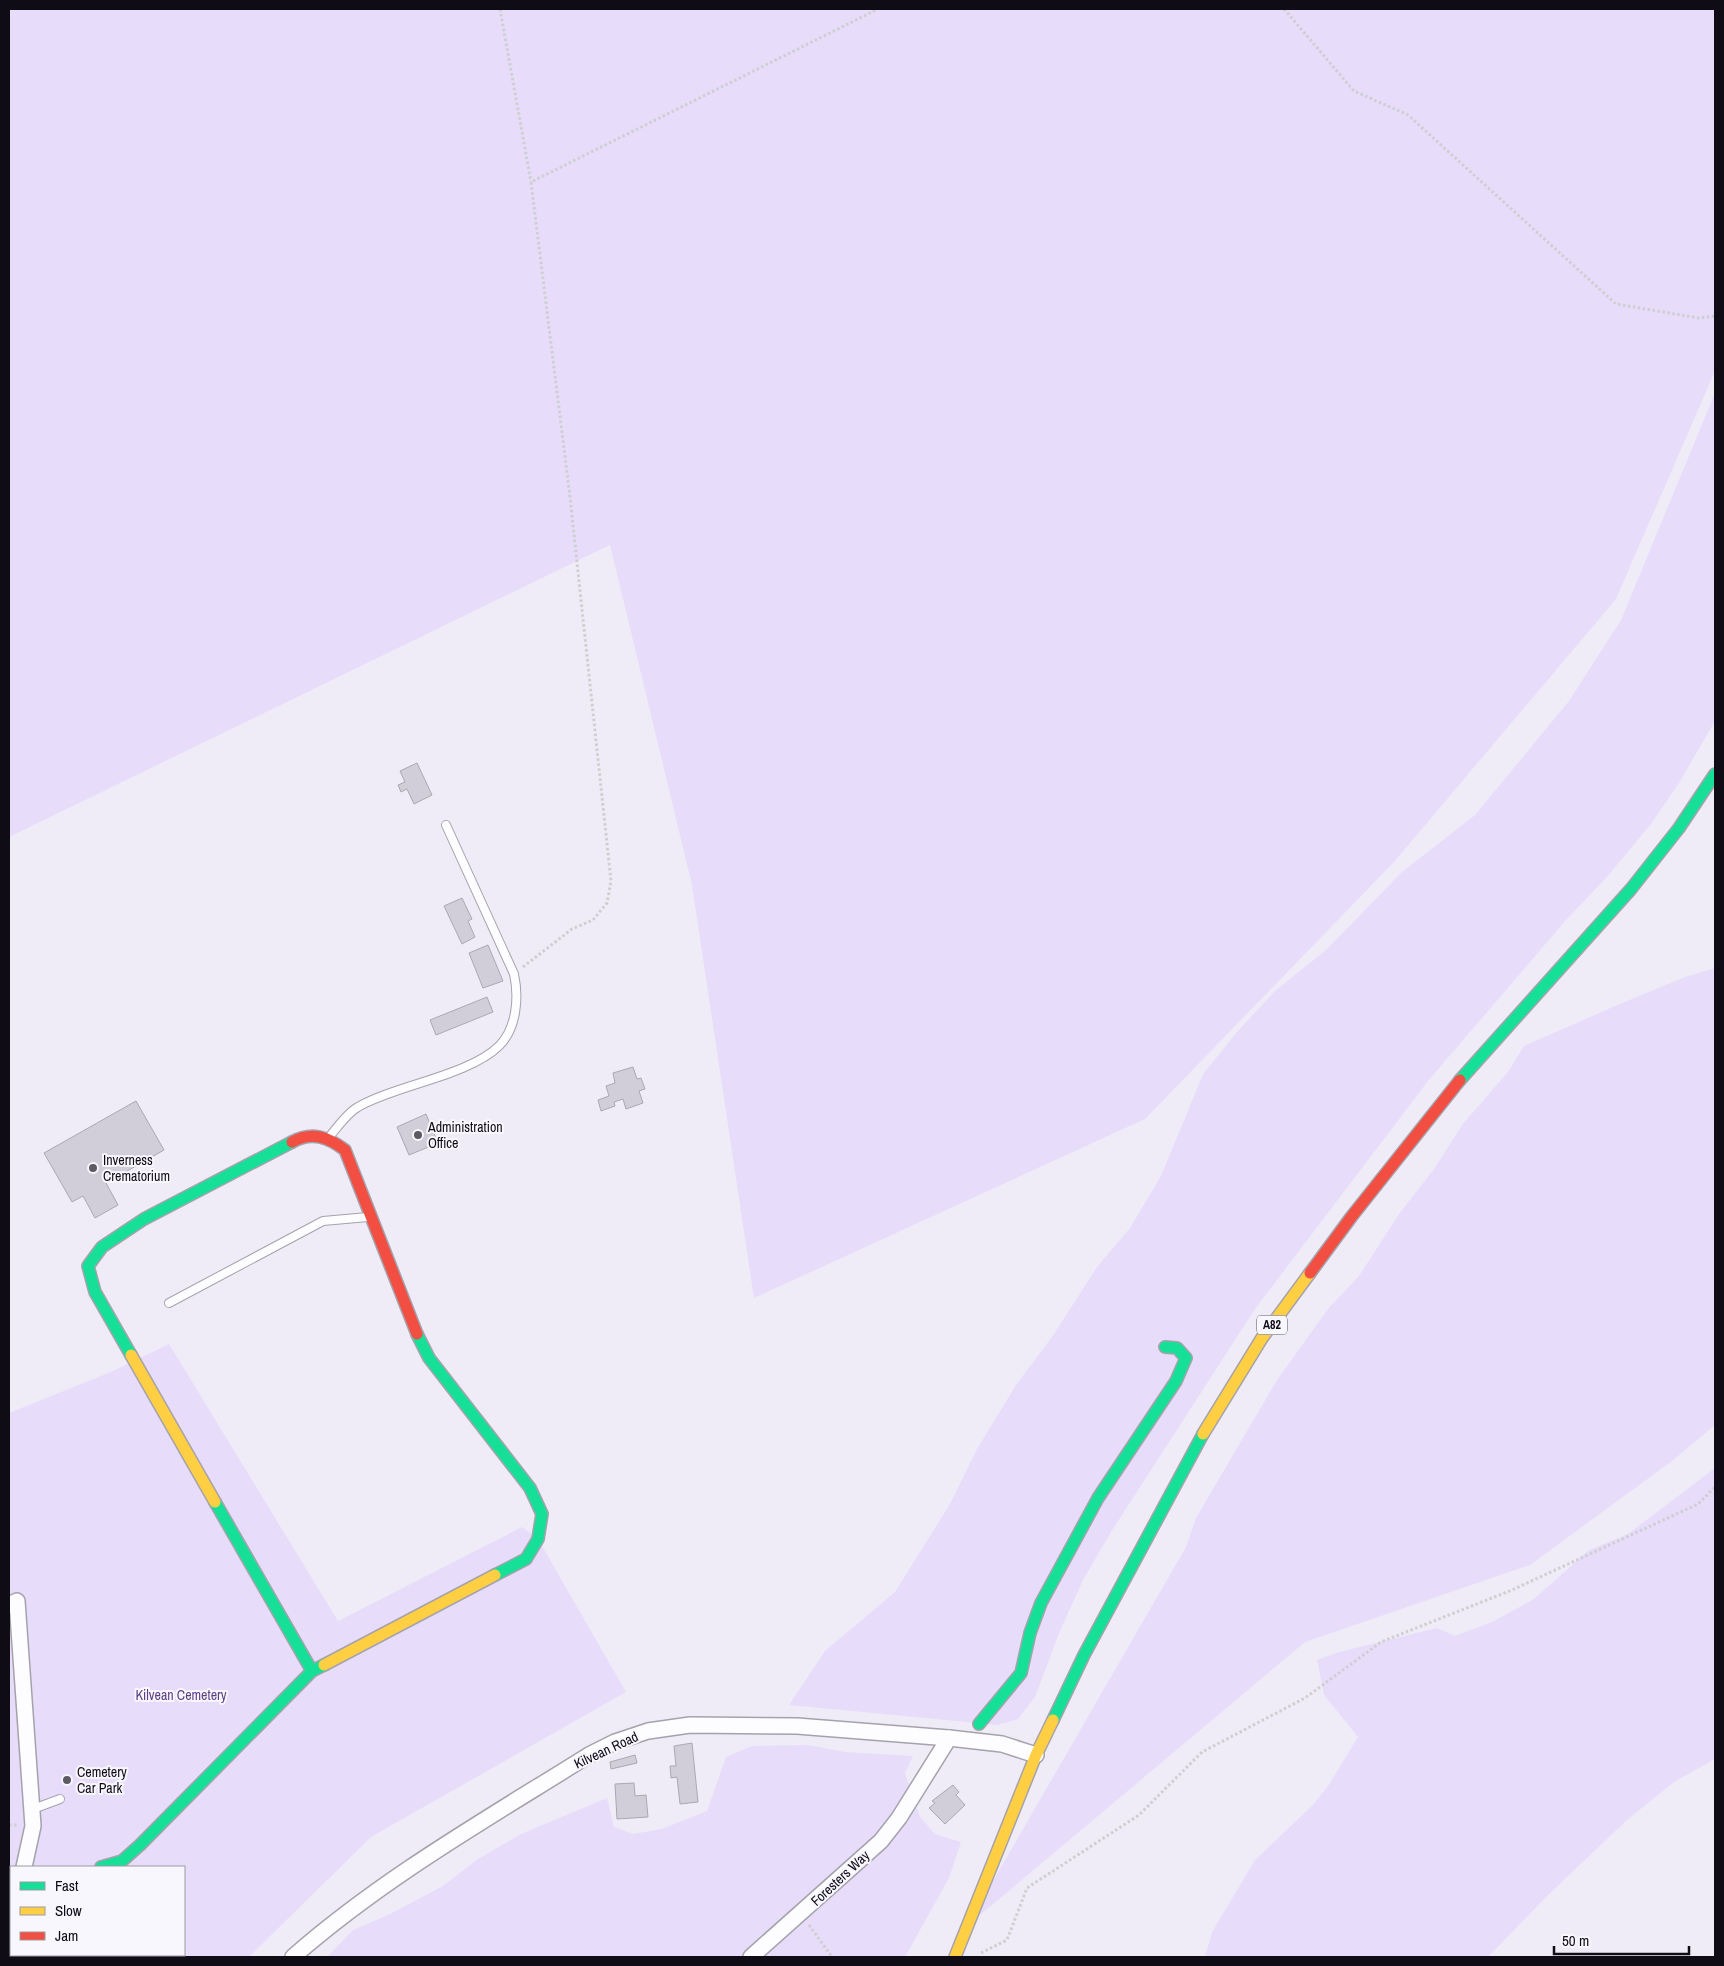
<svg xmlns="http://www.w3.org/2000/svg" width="1724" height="1966" viewBox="0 0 1724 1966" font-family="'Archivo Narrow',sans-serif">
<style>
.green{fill:#e7ddfb;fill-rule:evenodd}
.building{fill:#d1ced9;stroke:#aba8b2}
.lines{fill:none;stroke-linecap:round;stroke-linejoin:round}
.lane-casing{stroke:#a5a2ac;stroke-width:10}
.street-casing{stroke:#a5a2ac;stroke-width:18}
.fast-casing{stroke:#a5a2ac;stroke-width:14}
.slow-casing{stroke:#a5a2ac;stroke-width:14}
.jam-casing{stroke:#a5a2ac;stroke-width:14}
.path{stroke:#cfced1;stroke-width:3;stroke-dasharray:2.5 2.5;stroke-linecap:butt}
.lane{stroke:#fdfcfe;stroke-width:8}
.street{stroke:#fdfcfe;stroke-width:15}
.fast{stroke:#16e098;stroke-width:11}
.slow{stroke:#ffcf43;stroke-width:11}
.jam{stroke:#f24e42;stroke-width:11}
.poi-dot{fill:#5e5a65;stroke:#f9f7fe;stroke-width:2}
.labels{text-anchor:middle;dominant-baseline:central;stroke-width:4;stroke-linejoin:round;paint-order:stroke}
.shield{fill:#f9f7fe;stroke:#56525c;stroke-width:1}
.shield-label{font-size:12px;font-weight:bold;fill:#100c16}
.poi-label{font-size:14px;fill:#100c16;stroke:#f9f7fe;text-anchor:start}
.park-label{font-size:14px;fill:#5b3f85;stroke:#f9f7fe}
.street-label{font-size:14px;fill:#100c16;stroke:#f9f7fe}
</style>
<rect width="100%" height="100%" fill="#efecf7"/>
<g class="green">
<path d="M9 9H1715V371L1616 599 1394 862 1145 1119 754 1298 692 885 610 545 9 837Z"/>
<path d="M1715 393V721L1679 783 1651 824 1606 878 1566 920 1428 1081 1255 1309 1111 1532 1083 1580 1059 1633 1035 1697 1018 1719 998 1725 789 1705 825 1651 895 1592 950 1504 977 1449 1016 1385 1052 1337 1097 1267 1130 1228 1161 1176 1203 1074 1237 1032 1275 991 1326 950 1402 872 1475 815 1569 701 1621 620Z"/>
<path d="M1715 968V1425L1672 1461 1530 1565 1305 1642 967 1926 1186 1547 1196 1518 1277 1380 1328 1309 1359 1276 1399 1214 1434 1169 1462 1125 1508 1072 1524 1046 1615 1006 1685 977Z"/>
<path d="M169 1344 338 1621 522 1527 538 1539 626 1692 371 1837 249 1957H9V1413L111 1372ZM11 1867H184V1955H11Z"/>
<path d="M1715 1468V1759L1674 1782 1627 1820 1546 1897 1488 1957H1205L1212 1932 1255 1860 1313 1805 1328 1786 1358 1737 1324 1695 1317 1660 1339 1652 1437 1628 1455 1636 1492 1622 1534 1599 1589 1550 1628 1534Z"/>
<path d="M808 1745 845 1752 913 1756 905 1773 920 1817 935 1834 961 1842 949 1878 905 1957H327L353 1930 390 1914 443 1886 478 1859 521 1834 607 1798 614 1827 633 1834 662 1829 707 1811 726 1757 752 1746Z"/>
</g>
<g class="building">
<path d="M417 763 432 795 414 804 407 789 401 792 398 785 405 782 400 771Z"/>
<path d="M462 898 472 919 468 921 475 937 462 944 444 906Z"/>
<path d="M488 945 503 981 483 988 469 953Z"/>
<path d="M487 997 493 1012 436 1035 430 1020Z"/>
<path d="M633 1067 637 1079 641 1078 645 1089 639 1091 643 1103 626 1109 623 1099 614 1102 615 1106 601 1111 598 1100 609 1096 606 1086 615 1083 613 1073Z"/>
<path d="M136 1101 164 1150 106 1183 118 1205 95 1218 83 1196 72 1202 44 1153Z"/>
<path d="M426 1114 438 1143 409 1155 397 1127Z"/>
<path d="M692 1743 698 1802 680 1804 677 1777 671 1778 670 1766H676L674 1746Z"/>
<path d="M635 1755 637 1763 611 1769 610 1762Z"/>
<path d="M634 1783 635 1796 646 1795 648 1817 617 1819 615 1784Z"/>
<path d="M953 1785 959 1792 956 1795 965 1805 945 1824 929 1808 935 1803 932 1801Z"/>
</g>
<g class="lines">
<defs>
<g id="lane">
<path d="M329 1137C337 1128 347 1113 358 1107 396 1085 468 1076 499 1046 517 1028 519 997 514 974L446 825"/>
<path d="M169 1303 323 1221 368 1217"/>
<path d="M33 1809 60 1799"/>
</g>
<g id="street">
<path d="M9 1605 17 1601 33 1826 24 1867"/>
<path d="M29 1955V1957"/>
<path d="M60 1955 61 1957"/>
<path d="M293 1957C383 1878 487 1819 589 1755L615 1742 648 1731 690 1725 797 1726 949 1738 1002 1744 1036 1755"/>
<path d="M751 1957 881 1841 899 1818 949 1738"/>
</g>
<g id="fast">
<path d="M1460 1080 1631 889 1679 828 1715 774"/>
<path d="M417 1334 429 1358 530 1488 542 1514 538 1539 526 1559 495 1575"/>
<path d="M131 1355 95 1292 88 1266 102 1247 144 1219 292 1142"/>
<path d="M215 1502 312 1671"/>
<path d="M1053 1720 1084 1655 1203 1434"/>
<path d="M979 1724 1021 1673 1030 1633 1041 1603 1098 1498 1176 1381 1186 1358 1177 1348 1165 1347"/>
<path d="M101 1867 122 1861 140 1845 312 1671 324 1665"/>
</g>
<g id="slow">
<path d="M131 1355 215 1502"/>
<path d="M1203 1434 1262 1338 1310 1273"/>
<path d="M324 1665 495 1575"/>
<path d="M955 1957 1036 1755 1053 1720"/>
</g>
<g id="jam">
<path d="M292 1142C312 1131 328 1137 345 1150L417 1334"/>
<path d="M1310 1273 1352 1216 1460 1080"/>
</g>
</defs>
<use href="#lane" class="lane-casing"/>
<use href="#street" class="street-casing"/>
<use href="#fast" class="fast-casing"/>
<use href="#slow" class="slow-casing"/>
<use href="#jam" class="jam-casing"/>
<g class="path">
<path d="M500 9 531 182"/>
<path d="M1284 9 1354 91 1408 115 1616 304 1699 318 1715 316"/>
<path d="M523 967 572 929 593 920 607 903 611 881 570 497 531 182 878 9"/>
<path d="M9 1825H18"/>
<path d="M9 1903 11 1902"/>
<path d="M809 1925 832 1957"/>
<path d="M981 1953 1007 1940 1027 1888 1139 1815 1202 1752 1305 1698 1381 1642 1512 1590 1698 1504 1715 1487"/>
<path d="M102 1955 103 1957"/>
<path d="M141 1957H145"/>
</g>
<use href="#lane" class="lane"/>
<use href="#street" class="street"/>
<use href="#fast" class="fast"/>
<use href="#slow" class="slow"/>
<use href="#jam" class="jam"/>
</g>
<g class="poi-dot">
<circle cx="418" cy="1135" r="5"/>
<circle cx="93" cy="1168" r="5"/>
<circle cx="67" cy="1780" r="5"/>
</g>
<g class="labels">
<rect class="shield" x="1257" y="1315.5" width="30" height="19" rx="4"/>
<g class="shield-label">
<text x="1272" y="1325">A82</text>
</g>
<g class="poi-label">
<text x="428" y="1127">Administration<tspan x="428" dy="16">Office</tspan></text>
<text x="103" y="1160">Inverness<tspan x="103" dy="16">Crematorium</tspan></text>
<text x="77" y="1772">Cemetery<tspan x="77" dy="16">Car Park</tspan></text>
</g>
<g class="park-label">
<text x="181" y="1695">Kilvean Cemetery</text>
</g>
<g class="street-label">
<text transform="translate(606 1750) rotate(-25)">Kilvean Road</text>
<text transform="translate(840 1878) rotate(-43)">Foresters Way</text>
</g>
</g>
<rect width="1724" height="1966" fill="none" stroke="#100c16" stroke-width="20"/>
<rect x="10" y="1866" width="175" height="90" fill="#f9f7fe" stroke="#9c99a1"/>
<rect x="20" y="1882" width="25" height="8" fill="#16e098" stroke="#9c99a1"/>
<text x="55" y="1891" font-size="15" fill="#100c16">Fast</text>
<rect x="20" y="1907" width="25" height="8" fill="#ffcf43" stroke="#9c99a1"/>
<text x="55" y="1916" font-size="15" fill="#100c16">Slow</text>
<rect x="20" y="1932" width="25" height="8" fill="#f24e42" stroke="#9c99a1"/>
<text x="55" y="1941" font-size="15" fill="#100c16">Jam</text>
<path d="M1554 1946v8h135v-8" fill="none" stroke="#100c16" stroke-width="2.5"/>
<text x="1562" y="1946" font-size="15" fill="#100c16" stroke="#f9f7fe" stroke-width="4" paint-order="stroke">50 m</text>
</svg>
